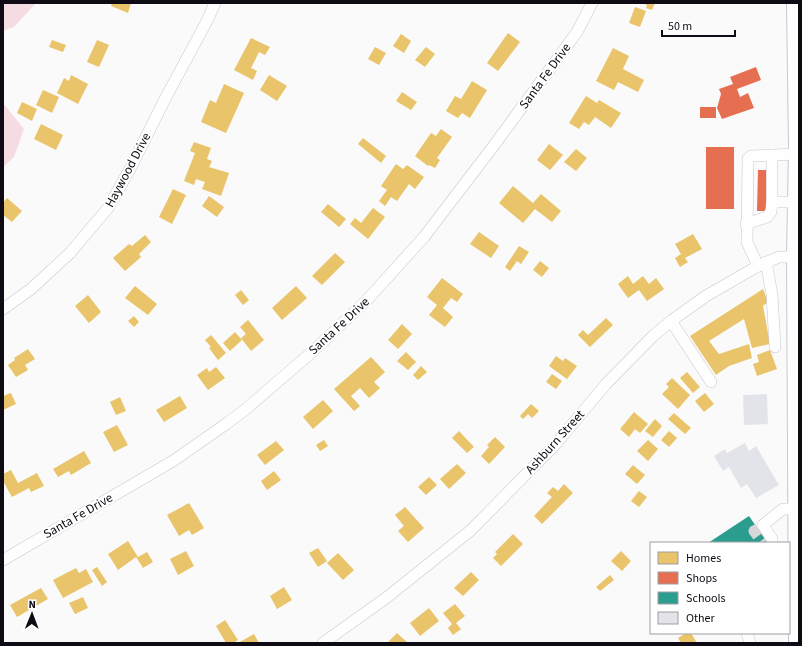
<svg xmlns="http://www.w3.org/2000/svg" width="802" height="646" viewBox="0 0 802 646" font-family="'Source Sans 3',sans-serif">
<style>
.green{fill:#f5dce2}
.homes{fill:#e9c46a}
.shops{fill:#e76f51}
.schools{fill:#2a9d8f}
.building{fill:#e2e4e9}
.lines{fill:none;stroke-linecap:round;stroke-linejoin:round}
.minor-tunnel{stroke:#d7d6d8;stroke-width:11;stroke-dasharray:11 5.5;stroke-linecap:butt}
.minor-casing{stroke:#c8c7cd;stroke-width:12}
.major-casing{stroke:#c8c7cd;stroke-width:16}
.minor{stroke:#fefefe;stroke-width:11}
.major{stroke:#fefefe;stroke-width:14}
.labels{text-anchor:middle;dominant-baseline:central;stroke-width:4;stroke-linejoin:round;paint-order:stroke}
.street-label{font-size:13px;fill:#0e0b14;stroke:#fff}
</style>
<rect width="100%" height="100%" fill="#fafafa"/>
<g class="green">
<path d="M3 3H36L14 27 3 31Z"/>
<path d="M3 103 24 129 14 157 3 167Z"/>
</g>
<g class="homes">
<path d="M112 3H131L128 13 111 6Z"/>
<path d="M641 3H655L652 10 646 8 647 5Z"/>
<path d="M635 7 646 11 640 27 629 23Z"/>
<path d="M508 33 520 42 498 71 487 63Z"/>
<path d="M401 34 411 41 404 53 393 46Z"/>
<path d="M251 38 270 47 265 55 259 52 251 68 257 71 253 80 234 70Z"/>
<path d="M52 40 66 45 63 52 49 47Z"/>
<path d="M97 40 109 45 99 67 87 62Z"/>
<path d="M375 47 386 53 379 65 368 59Z"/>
<path d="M426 47 435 54 425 67 415 60Z"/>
<path d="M613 48 629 56 623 69 644 80 638 92 618 82 614 90 596 81Z"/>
<path d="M71 75 88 84 78 104 57 93 64 78 69 81Z"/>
<path d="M269 75 287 86 277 101 260 90Z"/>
<path d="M472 81 487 90 470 118 462 113 458 118 446 111 455 96 461 99Z"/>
<path d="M224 84 244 93 226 133 201 122 210 100 216 103Z"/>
<path d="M43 90 59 97 52 113 36 105Z"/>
<path d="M402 92 417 102 411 110 396 101Z"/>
<path d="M586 96 597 103 599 100 621 113 611 128 595 117 589 125 584 122 579 129 569 123Z"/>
<path d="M22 102 37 109 32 121 17 113Z"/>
<path d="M41 124 63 135 56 150 34 139Z"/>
<path d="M441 129 452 137 437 158 440 160 435 168 429 165 428 166 415 156 431 133 436 136Z"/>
<path d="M363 138 386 156 381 163 358 144Z"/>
<path d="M194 142 211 148 207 159 212 161 209 167 229 173 221 196 202 189 205 182 196 179 194 185 184 181 195 153 190 151Z"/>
<path d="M549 144 563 155 550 170 537 160Z"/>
<path d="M576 149 587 158 576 171 564 162Z"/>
<path d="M396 164 403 169 407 165 424 177 415 189 409 184 397 201 391 197 385 206 379 201 387 190 381 186Z"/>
<path d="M513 186 533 203 541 194 561 211 552 222 535 209 523 223 499 203Z"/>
<path d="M173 189 186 195 172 224 159 217Z"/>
<path d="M209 196 224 207 217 217 202 206Z"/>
<path d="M7 198 22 211 12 222 3 215V203Z"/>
<path d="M328 204 346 219 339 227 321 212Z"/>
<path d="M373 208 385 217 368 239 350 224 355 218 361 223Z"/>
<path d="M479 232 499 246 491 258 470 244Z"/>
<path d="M693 234 702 249 685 258 688 262 680 267 675 258 681 254 675 244Z"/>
<path d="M145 235 151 242 139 254 141 257 125 271 113 258 129 244 132 246Z"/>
<path d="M519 246 529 252 521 264 517 261 510 271 505 267Z"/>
<path d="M335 253 345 262 322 285 312 276Z"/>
<path d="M540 261 549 268 542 277 533 270Z"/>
<path d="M628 276 633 284 643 276 649 284 656 278 664 289 647 301 639 290 628 298 618 284Z"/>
<path d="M442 278 463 294 457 302 451 298 443 308 453 317 445 327 429 315 437 305 427 297Z"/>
<path d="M135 286 157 304 148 315 125 298Z"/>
<path d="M296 286 307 298 282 320 272 308Z"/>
<path d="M763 289 768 302 763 306 770 344 752 348 744 319 709 341 719 354 749 344 752 358 729 366 716 375 690 336Z"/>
<path d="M241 290 249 300 243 305 235 295Z"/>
<path d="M88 295 101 312 89 323 75 306Z"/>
<path d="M134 316 139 322 134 327 128 321Z"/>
<path d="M606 318 613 325 590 347 578 335 583 330 588 335Z"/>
<path d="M248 320 264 340 251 351 241 338 246 334 240 327Z"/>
<path d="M402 324 412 334 398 349 388 340Z"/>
<path d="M235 332 242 340 230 351 223 343Z"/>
<path d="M211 335 226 353 218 360 209 348 211 347 205 340Z"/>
<path d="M28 349 35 359 25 365 28 370 16 377 8 365 15 360 14 358Z"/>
<path d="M770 350 777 369 757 376 753 364 759 362 757 355Z"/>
<path d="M406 352 416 362 408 370 397 361Z"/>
<path d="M556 356 563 361 565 358 577 366 567 379 549 366Z"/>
<path d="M371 357 385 372 374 382 380 388 369 398 360 388 351 396 360 406 354 411 334 389Z"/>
<path d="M421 366 427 372 418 380 413 375Z"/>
<path d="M216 367 225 378 208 390 197 375 207 368 209 372Z"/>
<path d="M687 372 700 387 693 393 680 378Z"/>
<path d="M552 374 562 381 556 389 546 382Z"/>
<path d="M672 378 690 395 678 409 662 394 669 387 666 384Z"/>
<path d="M11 393 16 404 3 410V396Z"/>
<path d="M705 393 714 404 704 412 695 401Z"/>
<path d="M180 396 187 408 164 422 156 410Z"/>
<path d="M120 397 126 411 116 415 110 402Z"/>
<path d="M323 400 333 411 313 429 303 417Z"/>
<path d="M531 404 539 411 532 418 528 414 523 419 520 416Z"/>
<path d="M634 412 648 424 640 433 635 429 629 437 620 429Z"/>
<path d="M674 413 691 428 685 434 668 419Z"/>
<path d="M655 419 662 426 653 437 645 431Z"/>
<path d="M117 425 128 445 114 452 103 432Z"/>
<path d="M459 431 474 447 467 453 452 438Z"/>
<path d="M669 431 677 438 669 447 661 440Z"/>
<path d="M495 437 505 447 489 464 481 456 489 447 487 445Z"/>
<path d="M324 440 328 446 320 451 316 445Z"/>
<path d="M648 440 658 449 648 461 637 451Z"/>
<path d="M276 441 284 450 265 465 257 455Z"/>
<path d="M84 451 91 463 71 475 69 471 58 477 53 469Z"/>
<path d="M457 464 466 473 449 489 440 479Z"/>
<path d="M633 465 645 475 637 484 625 474Z"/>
<path d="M11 470 18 483 37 473 44 486 31 492 29 488 12 497 3 481V474Z"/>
<path d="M274 471 281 480 267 490 261 481Z"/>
<path d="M429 477 437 485 426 495 418 487Z"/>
<path d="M564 484 573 493 542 524 534 516 552 497 547 493 553 487 558 491Z"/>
<path d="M639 491 647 497 639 507 631 501Z"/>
<path d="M189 503 204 528 192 535 189 530 179 536 167 515Z"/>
<path d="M405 507 424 528 408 542 398 531 404 526 395 515Z"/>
<path d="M513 534 523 544 501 566 493 558 497 554 495 552Z"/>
<path d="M128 541 138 557 147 552 153 562 143 568 136 557 118 570 108 554Z"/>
<path d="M318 548 327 561 318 567 309 553Z"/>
<path d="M186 551 194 566 178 575 170 559Z"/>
<path d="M621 551 631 561 622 571 611 561Z"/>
<path d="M338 553 354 570 343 580 327 563Z"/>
<path d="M97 567 107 582 102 586 92 570Z"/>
<path d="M76 568 79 573 86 569 93 582 63 598 53 580Z"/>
<path d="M471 572 479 580 463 596 454 588Z"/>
<path d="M610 575 614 580 600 591 596 587Z"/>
<path d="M284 587 292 600 277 609 270 596Z"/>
<path d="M41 588 48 599 17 617 10 605Z"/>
<path d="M83 597 88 608 75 614 69 603Z"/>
<path d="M455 604 465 616 456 623 461 629 453 635 448 628 452 624 443 613Z"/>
<path d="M429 608 439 621 420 636 410 623Z"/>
<path d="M225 620 238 640 233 643H226L216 626Z"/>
<path d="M397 633 408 643H387Z"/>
<path d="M686 633H691L697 643H681L678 638Z"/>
<path d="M254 634 259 643H238Z"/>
</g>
<g class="shops">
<path d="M756 67 761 80 737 89 740 97 748 93 754 108 722 119 717 108 721 94 719 89 733 84 730 77Z"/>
<rect x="700" y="107" width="16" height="11"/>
<rect x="706" y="147" width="28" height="62"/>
<path d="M758 170H767V211H757Z"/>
</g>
<path class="schools" d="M749 516 767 542 765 543H708Z"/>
<g class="building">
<path d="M767 394 768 424 744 425 743 395Z"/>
<path d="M745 443 749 451 756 446 779 485 756 498 747 484 741 488 729 467 723 471 714 456 725 449 727 453Z"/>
</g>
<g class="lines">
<path class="minor-tunnel" d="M758 529 754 531 763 543"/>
<defs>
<g id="minor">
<path d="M772 202H795"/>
<path d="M746 224 767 217 771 212 772 202V155"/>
<path d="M766 262 772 294 775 347"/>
<path d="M758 266 747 242 748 159 751 156 796 154"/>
<path d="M3 309 31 289 70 253 108 208 131 167 165 99 207 21 215 3"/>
<path d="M671 321 711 382"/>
<path d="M772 543V539L763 525 783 509H796"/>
<path d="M3 560 173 461 226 424 246 409 312 352 367 300 424 237 495 144 577 32 592 3"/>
<path d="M747 633 750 643"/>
<path d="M323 643 386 598 470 531 554 446 606 384 653 336 671 321 706 296 758 266 779 257H794"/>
</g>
<path id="major" d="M794 3 796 148 794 257 796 643"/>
</defs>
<use href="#minor" class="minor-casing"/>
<use href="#major" class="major-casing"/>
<use href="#minor" class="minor"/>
<use href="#major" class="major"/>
</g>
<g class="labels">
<g class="street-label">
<text transform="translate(545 76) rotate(-54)">Santa Fe Drive</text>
<text transform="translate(128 170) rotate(-62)">Haywood Drive</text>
<text transform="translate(339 326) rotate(-43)">Santa Fe Drive</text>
<text transform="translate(555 442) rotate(-48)">Ashburn Street</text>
<text transform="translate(78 516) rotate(-30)">Santa Fe Drive</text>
</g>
</g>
<rect width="802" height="646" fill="none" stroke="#0e0b14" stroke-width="8"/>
<rect x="650" y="542" width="140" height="92" fill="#ffffff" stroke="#9f9da1"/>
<rect x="658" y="552" width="20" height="12" fill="#e9c46a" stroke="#9f9da1"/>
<text x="686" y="562" font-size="12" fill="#0e0b14">Homes</text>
<rect x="658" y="572" width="20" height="12" fill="#e76f51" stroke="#9f9da1"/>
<text x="686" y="582" font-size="12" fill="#0e0b14">Shops</text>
<rect x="658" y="592" width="20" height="12" fill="#2a9d8f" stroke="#9f9da1"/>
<text x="686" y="602" font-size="12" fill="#0e0b14">Schools</text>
<rect x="658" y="612" width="20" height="12" fill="#e2e4e9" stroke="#9f9da1"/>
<text x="686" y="622" font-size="12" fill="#0e0b14">Other</text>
<g transform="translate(32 614) rotate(1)" stroke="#ffffff" stroke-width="3" paint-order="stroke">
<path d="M0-3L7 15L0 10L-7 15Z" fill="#0e0b14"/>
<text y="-6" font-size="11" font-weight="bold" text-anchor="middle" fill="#0e0b14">N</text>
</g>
<path d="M662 30v6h73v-6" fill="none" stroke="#0e0b14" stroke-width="2"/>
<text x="668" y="30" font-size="12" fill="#0e0b14" stroke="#ffffff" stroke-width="3" paint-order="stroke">50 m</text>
</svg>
